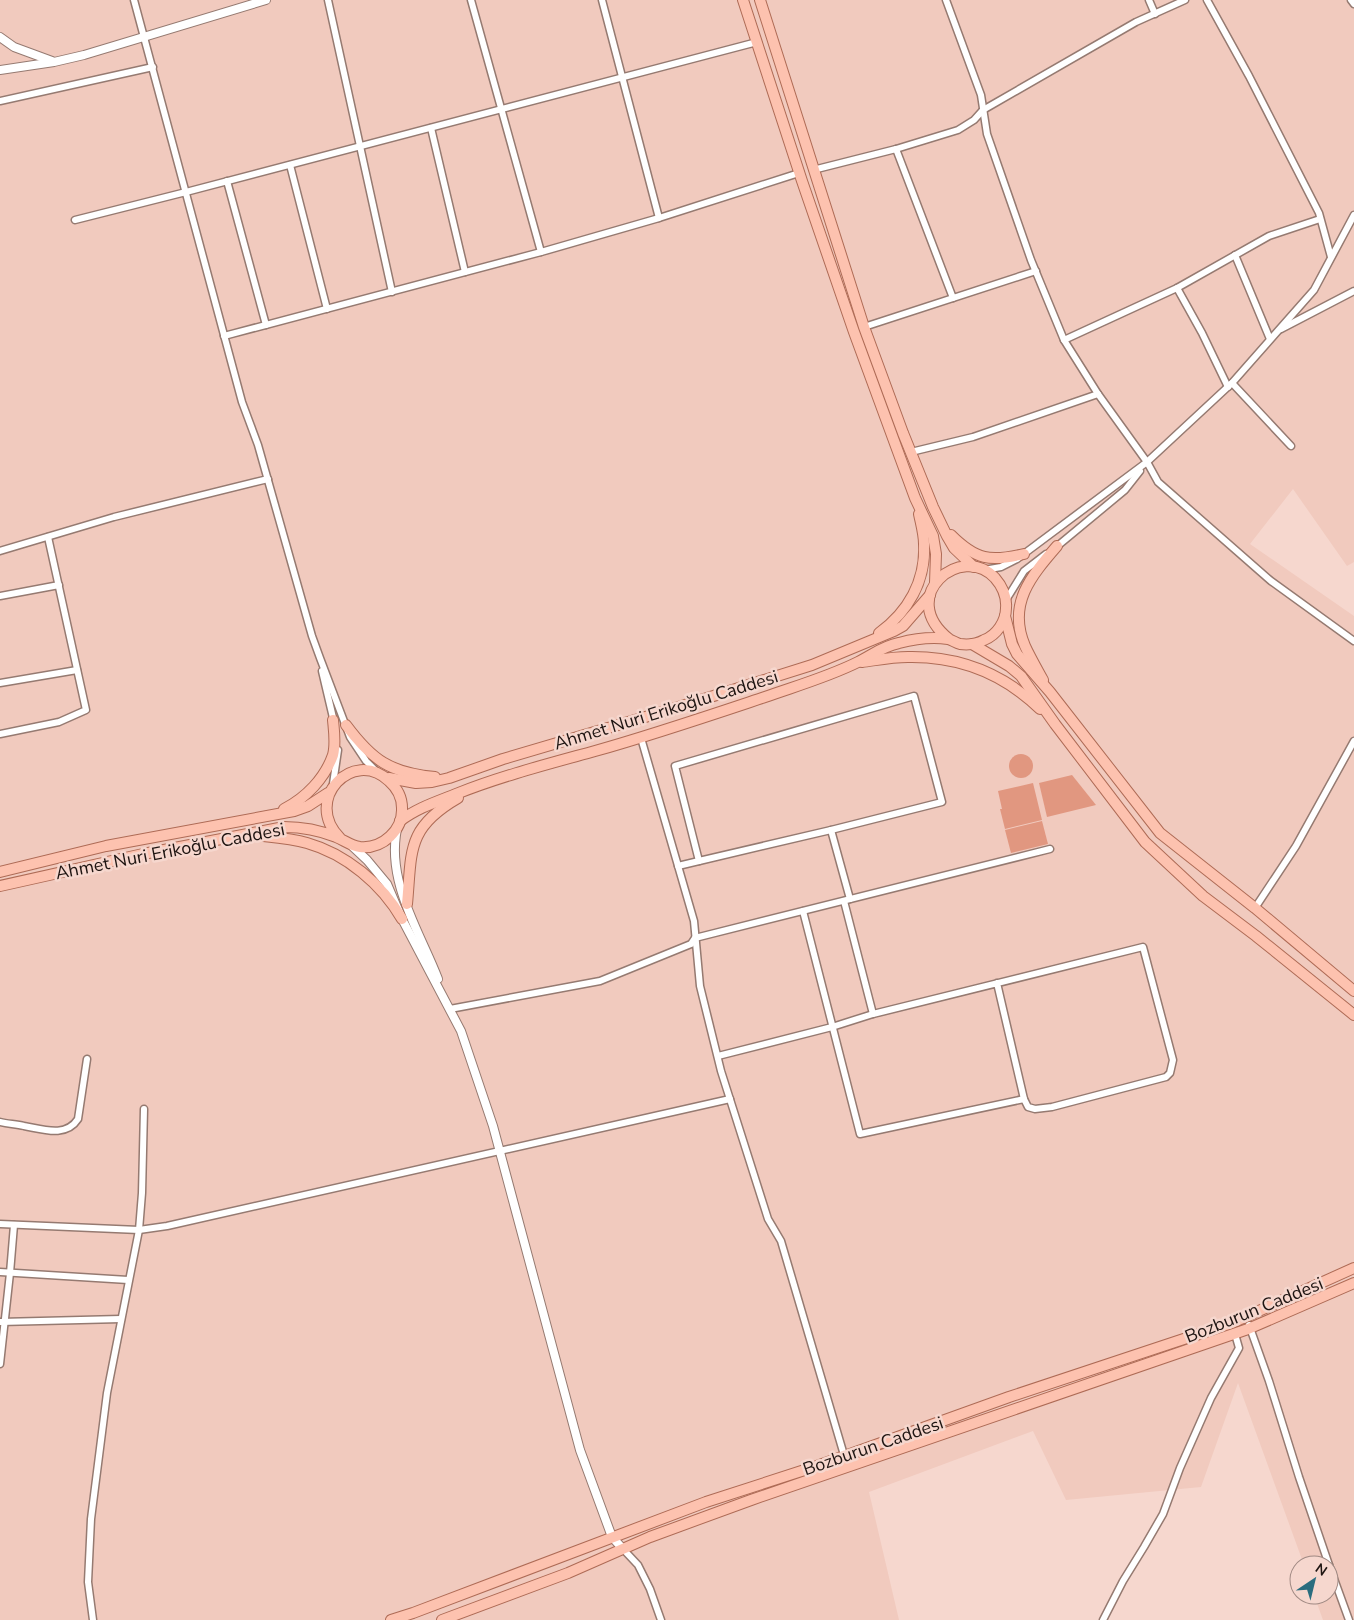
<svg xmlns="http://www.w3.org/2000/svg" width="1354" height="1620" viewBox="0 0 1354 1620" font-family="'Nunito Sans',sans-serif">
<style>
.built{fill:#f1cabe}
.water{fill:#e19780}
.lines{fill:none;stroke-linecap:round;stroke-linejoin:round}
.minor-casing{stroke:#957a71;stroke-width:9}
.tertiary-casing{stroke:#957a71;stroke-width:10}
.primary-casing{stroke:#ae6b56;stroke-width:12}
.minor{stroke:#fff;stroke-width:6}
.tertiary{stroke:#fff;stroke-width:8}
.primary{stroke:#fdc2af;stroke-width:10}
.labels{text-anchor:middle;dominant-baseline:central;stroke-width:5;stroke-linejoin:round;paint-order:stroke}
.street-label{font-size:18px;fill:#1f1512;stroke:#f6d7ce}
</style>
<rect width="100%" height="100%" fill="#f6d7ce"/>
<path class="built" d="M0 0H1354V562L1347 566 1293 489 1250 544 1354 616V1620H1323L1314 1595H1329V1565H1304L1238 1383 1201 1487 1066 1500 1033 1431 869 1492 899 1620H0Z"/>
<g class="water">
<circle cx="1021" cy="766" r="12"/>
<path d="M1072 775 1096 805 1047 817 1039 783Z"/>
<path d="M1033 783 1042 820 1005 829 1000 809H1002L998 791Z"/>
<path d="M1042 821 1048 844 1011 853 1005 830Z"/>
</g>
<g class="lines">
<defs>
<g id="minor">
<path d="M134 0 242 402 258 445 312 636 320 658 350 737 366 761 376 771"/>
<path d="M328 0 392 292"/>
<path d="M471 0 541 252"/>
<path d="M602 0 659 218"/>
<path d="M946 0 981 95 987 134 1031 260 1064 340 1098 394 1147 462 1158 482 1271 581 1354 641"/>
<path d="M1149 0 1155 14"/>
<path d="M1207 0 1249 76 1319 213 1331 257"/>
<path d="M1351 0 1354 4"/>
<path d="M0 101 153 67"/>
<path d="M431 128 465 272"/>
<path d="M896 149 953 298"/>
<path d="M290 165 327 309"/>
<path d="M813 170 896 149 958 130 974 120 983 110 1136 22 1185 0"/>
<path d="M227 181 266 325"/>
<path d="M75 220 186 192 757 42"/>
<path d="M1235 255 1270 339"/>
<path d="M1177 288 1202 333 1228 387"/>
<path d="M864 327 1036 271"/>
<path d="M1281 329 1354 291"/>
<path d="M224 336 541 252 659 218 799 173"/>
<path d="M1064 340 1177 288 1269 236 1320 219"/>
<path d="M1232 383 1291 446"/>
<path d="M911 452 973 437 1098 394"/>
<path d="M1055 548 1125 490 1140 471"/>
<path d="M0 551 114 517 268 479"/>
<path d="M984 570 1001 567 1017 559 1147 462 1232 383 1314 290 1354 215"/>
<path d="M0 596 59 585"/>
<path d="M1006 600 1024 571 1046 554"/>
<path d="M322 671 334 722"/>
<path d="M0 683 77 670"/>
<path d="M914 696 942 802 831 830 699 861 675 766Z"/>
<path d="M0 734 59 722 86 710 48 537"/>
<path d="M641 738 694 921 700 986 721 1071 768 1219 781 1241 844 1455"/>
<path d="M333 784 338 750"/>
<path d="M831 830 850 899"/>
<path d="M678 866 699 861"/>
<path d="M844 901 873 1014 1143 947 1173 1060 1170 1073 1166 1077 1052 1107 1035 1109 1028 1107 1024 1099 997 983"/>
<path d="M1255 908 1296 846 1354 741"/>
<path d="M803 911 860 1134 1024 1099"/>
<path d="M450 1009 600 981 691 944 695 938 1050 849"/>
<path d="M718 1056 832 1027 873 1014"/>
<path d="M0 1122C8 1124 16 1124 24 1126 42 1129 66 1138 78 1119L87 1059"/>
<path d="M0 1224 139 1230 167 1226 730 1099"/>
<path d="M0 1272 128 1280"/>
<path d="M0 1322 121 1319"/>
<path d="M1249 1325 1269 1381 1299 1477 1329 1565"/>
<path d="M0 1364 10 1273 14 1225"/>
<path d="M623 1549 638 1565 650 1589 661 1620"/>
<path d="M1329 1565 1349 1620"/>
<path d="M93 1620 88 1582 91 1519 107 1393 139 1230 142 1193 144 1109"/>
<path d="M1103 1620 1123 1581 1144 1547 1163 1514 1180 1468 1211 1398 1239 1348 1235 1334"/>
</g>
<g id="tertiary">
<path d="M0 37 14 47 52 61"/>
<path d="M0 70 54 62 84 55 266 0"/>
<path d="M397 829C386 882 420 932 438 979"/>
<path d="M351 845 367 860 387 884 402 919 461 1031 493 1126 580 1450 612 1537 623 1549"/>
</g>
<g id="primary">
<path d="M743 0 802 181 854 332 915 498 933 536 936 554 935 583"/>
<path d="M760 0 864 327 903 433 933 507 947 536 954 548 974 567"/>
<path d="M951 535C976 560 990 562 1024 554"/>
<path d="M1005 616 1012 644 1017 654 1050 692 1160 833 1255 908 1354 991"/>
<path d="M879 633C908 612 926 581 924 544 924 534 921 524 919 514"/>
<path d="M972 644 1009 666 1021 676 1055 724 1145 842 1203 896 1256 936 1354 1015"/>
<path d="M862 662C877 660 892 657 908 657 960 656 1003 673 1040 709"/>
<path d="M1043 680C1037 669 1030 657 1025 646 1007 604 1031 576 1057 546"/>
<path d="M346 725C372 760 390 773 435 777"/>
<path d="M389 778 416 783 432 782 449 778 503 759 669 710 812 665 894 631 903 626 930 595"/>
<path d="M284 809C306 798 325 778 333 755 336 744 334 731 333 720"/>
<path d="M400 821C417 808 436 802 456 794 501 776 548 764 595 751 652 735 708 716 765 697 796 686 828 677 858 662 872 655 883 646 899 643 914 639 933 637 948 639 952 640 956 643 960 644 968 645 977 644 984 640 997 635 1006 621 1006 608 1007 596 1002 586 995 578 962 542 895 596 949 639"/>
<path d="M254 835C271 837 290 838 307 843 346 854 382 884 402 919"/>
<path d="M0 872 106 846 294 811 308 806 328 793"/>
<path d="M0 886 143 854 284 827C302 827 319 830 336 837 344 840 351 846 360 847 383 849 403 830 402 808 402 797 397 788 389 781 353 747 302 800 340 838"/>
<path d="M407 904C412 851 406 828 458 798"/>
<path d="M391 1620 413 1613 706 1502 817 1466 1009 1397 1232 1323 1354 1268"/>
<path d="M442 1620 568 1573 650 1537 751 1500 1248 1329 1354 1283"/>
</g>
</defs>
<use href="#minor" class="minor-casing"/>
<use href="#tertiary" class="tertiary-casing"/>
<use href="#primary" class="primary-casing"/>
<use href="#minor" class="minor"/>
<use href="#tertiary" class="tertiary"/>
<use href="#primary" class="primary"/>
</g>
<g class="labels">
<g class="street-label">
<text transform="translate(666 710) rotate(-17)">Ahmet Nuri Erikoğlu Caddesi</text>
<text transform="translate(170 851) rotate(-11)">Ahmet Nuri Erikoğlu Caddesi</text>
<text transform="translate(1254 1310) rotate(-22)">Bozburun Caddesi</text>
<text transform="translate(873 1446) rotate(-19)">Bozburun Caddesi</text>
</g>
</g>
<g transform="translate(1314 1580) rotate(35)"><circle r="24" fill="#f6d7ce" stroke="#a08983"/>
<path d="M0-4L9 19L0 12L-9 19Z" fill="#2a6d7f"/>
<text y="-8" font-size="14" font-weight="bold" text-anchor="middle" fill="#1f1512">N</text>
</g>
</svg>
